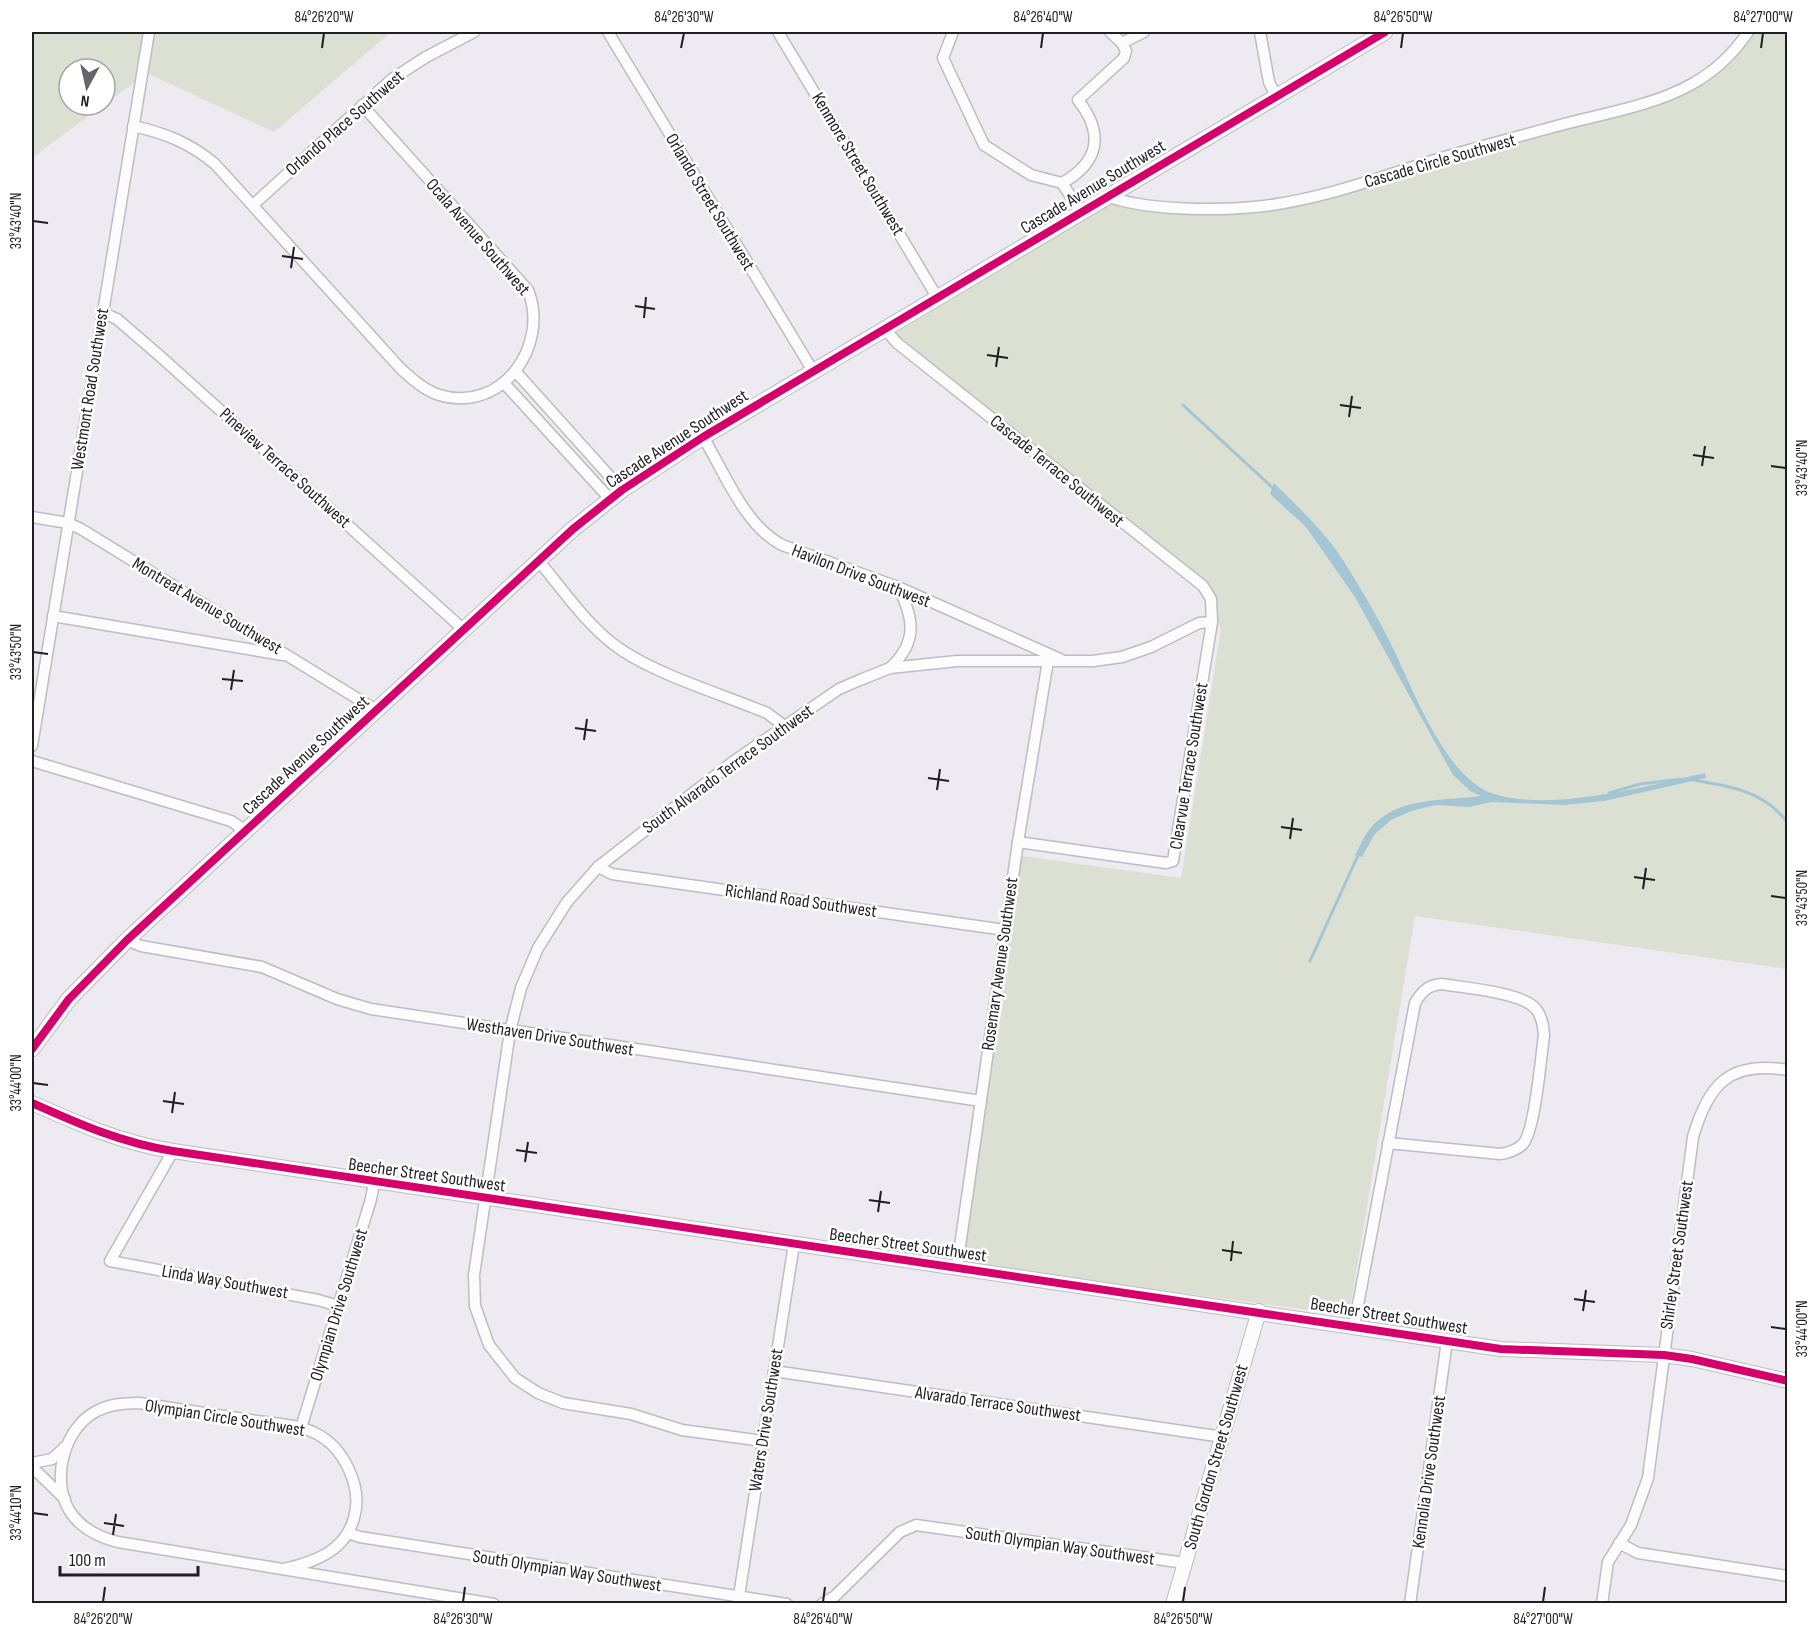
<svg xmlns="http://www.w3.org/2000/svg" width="1819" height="1635" viewBox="0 0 1819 1635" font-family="'Sofia Sans Condensed',sans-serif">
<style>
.green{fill:#dbe0d2}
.water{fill:#a4c5d3}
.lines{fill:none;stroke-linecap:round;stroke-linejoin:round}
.stream{stroke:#a4c5d3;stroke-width:3}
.minor-casing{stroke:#bebcc1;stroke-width:13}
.tertiary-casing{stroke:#bebcc1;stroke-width:16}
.secondary-casing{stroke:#bebcc1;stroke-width:17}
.minor{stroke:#fcfcfd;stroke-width:10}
.tertiary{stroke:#fcfcfd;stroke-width:14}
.secondary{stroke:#fcfcfd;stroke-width:15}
.cycleway-casing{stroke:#fff;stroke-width:11}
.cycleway{stroke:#d6006c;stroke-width:8}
.ticks{fill:none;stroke:#1f1e22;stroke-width:2}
.labels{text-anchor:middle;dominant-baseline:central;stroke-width:5;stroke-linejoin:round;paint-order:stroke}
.street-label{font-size:18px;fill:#1f1e22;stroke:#fff}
.neatline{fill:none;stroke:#1f1e22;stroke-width:2}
.ticks-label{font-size:15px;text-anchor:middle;fill:#1f1e22}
</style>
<rect width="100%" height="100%" fill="#edeaf1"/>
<g class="green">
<path d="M32 32H391L274 132 147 73 105 104V69H69V105H103L32 158Z"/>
<path d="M1750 32H1787V969L1415 916 1349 1315 960 1264 1022 856 1181 878 1221 629 1201 582 879 330 1117 193 1147 202 1198 210 1326 193 1676 89 1733 52Z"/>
</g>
<path class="water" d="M1274 483C1298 507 1322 529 1341 557 1359 585 1376 614 1391 644 1412 686 1445 779 1494 794 1552 812 1646 786 1705 773L1706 778 1604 801 1564 805 1491 802 1470 807 1436 805 1411 811 1391 820 1374 835 1362 857 1355 855C1360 847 1363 837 1369 830 1395 796 1444 801 1481 796L1470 791 1453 775 1355 597 1306 527 1270 494Z"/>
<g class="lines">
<g class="stream">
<path d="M1183 405 1274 489"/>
<path d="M1694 780C1730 786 1764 791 1788 823"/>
<path d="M1609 793 1640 784 1682 779"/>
<path d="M1310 961 1359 853"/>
</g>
<defs>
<g id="minor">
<path d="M608 32 813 371"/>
<path d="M778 32 937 297"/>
<path d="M953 32 943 58 984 145 1031 175 1062 183 1081 212"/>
<path d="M1110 32 1122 43"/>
<path d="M1260 32 1269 82 1276 96"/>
<path d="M133 126C165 133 190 143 215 164L401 369C412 379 424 390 439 395 502 414 550 346 528 290L362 105"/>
<path d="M1062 183C1100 162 1104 133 1078 100L1124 58 1126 51 1122 43 1144 32"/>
<path d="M1107 196C1146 211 1222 211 1264 206 1319 199 1370 181 1422 164 1465 150 1510 139 1553 127 1599 114 1651 107 1692 84 1715 71 1734 53 1748 32"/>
<path d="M253 205 392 79 426 57 474 32"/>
<path d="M103 313 117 319 161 357 463 629"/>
<path d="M884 328 897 343 1203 586 1211 599 1212 622 1173 861 1166 863 1018 842"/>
<path d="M516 372 622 490"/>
<path d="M504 383 610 499"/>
<path d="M703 437C725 473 744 525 782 545L898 587 1060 659"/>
<path d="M32 517 68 523 81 529 376 710"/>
<path d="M538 560C564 591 589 629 623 651 661 676 724 695 767 713L783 725"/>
<path d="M53 616 283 655"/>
<path d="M890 668C918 642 914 618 898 587"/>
<path d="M32 746 149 32"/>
<path d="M32 761 231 821 246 831"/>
<path d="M598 867 612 874 1005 930"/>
<path d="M127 940 141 946 262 967 337 999 371 1009 981 1101"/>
<path d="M173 1151 110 1261 318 1300 339 1306"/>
<path d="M957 1267 1018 842 1048 661"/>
<path d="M1354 1326 1415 1003C1422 991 1428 985 1442 984 1464 988 1522 992 1536 1009 1542 1017 1543 1025 1544 1035 1541 1056 1535 1134 1522 1145 1515 1151 1508 1153 1500 1154L1388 1143"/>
<path d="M774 1371 1223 1437"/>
<path d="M301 1428 371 1199 374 1183"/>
<path d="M763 1441 682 1430 631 1414 563 1403 538 1393 515 1378 489 1345 475 1306 474 1275 510 1031 521 988 538 948 567 902 598 867 734 761 839 689 860 680 890 668 957 661H1093L1122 657 1151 647 1199 623 1212 622"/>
<path d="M32 1463 52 1459 65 1447"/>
<path d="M32 1467 65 1499"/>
<path d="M348 1533 360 1537 787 1604"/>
<path d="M1619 1543 1638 1553 1788 1576"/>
<path d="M284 1569C315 1562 345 1551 354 1518 363 1487 344 1447 315 1433 298 1424 276 1424 257 1421 218 1415 179 1409 139 1403 124 1403 109 1404 95 1412 64 1429 51 1479 69 1510 80 1528 98 1537 118 1542L494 1604"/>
<path d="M739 1596 794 1244"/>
<path d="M822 1604 835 1596 900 1532 916 1525 1185 1563"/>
<path d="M1410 1604 1447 1341"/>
<path d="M1602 1604 1608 1562 1631 1525 1648 1478 1693 1137C1708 1085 1729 1060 1788 1070"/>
</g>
<g id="tertiary">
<path d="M32 1103C79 1124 122 1143 173 1151L1501 1349 1664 1355 1692 1359 1788 1381"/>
<path d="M1173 1604 1259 1311"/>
</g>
<path id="secondary" d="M32 1049 69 999 127 940 573 529 622 490 703 437 1385 32"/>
</defs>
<use href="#minor" class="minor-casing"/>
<use href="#tertiary" class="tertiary-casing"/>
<use href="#secondary" class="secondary-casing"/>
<use href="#minor" class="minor"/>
<use href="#tertiary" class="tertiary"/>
<use href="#secondary" class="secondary"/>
<defs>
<g id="cycleway">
<path d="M32 1049 69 999 127 940 573 529 622 490 703 437 1385 32"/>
<path d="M32 1103C79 1124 122 1143 173 1151L1501 1349 1664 1355 1692 1359 1788 1381"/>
</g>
</defs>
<use href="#cycleway" class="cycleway-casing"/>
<use href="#cycleway" class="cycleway"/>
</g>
<path class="ticks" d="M322 48 324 33M681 48 684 33M1041 48 1043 33M1401 48 1403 33M1761 48 1763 33M33 221 48 223M282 256 303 259M291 268 294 247M635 306 655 309M644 318 646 297M987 355 1008 358M996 367 999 347M1340 405 1361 408M1349 417 1352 396M1693 455 1714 458M1702 466 1705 446M1771 466 1786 468M33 652 48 654M222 679 243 681M231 690 234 670M575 728 596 731M584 740 587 719M928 778 949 781M937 790 940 769M1281 827 1302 830M1290 839 1293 818M1634 877 1655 880M1643 889 1646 868M1771 896 1786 898M33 1083 48 1085M163 1101 184 1104M172 1113 175 1092M516 1150 537 1153M525 1162 528 1142M869 1200 890 1203M878 1212 881 1191M1222 1250 1242 1253M1231 1261 1233 1241M1574 1299 1595 1302M1583 1311 1586 1290M1771 1327 1786 1329M33 1513 48 1515M104 1523 124 1526M113 1535 116 1514M103 1602 105 1587M463 1602 465 1587M823 1602 825 1587M1183 1602 1185 1587M1543 1602 1545 1587"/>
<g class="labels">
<g class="street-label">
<text transform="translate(345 123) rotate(-41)">Orlando Place Southwest</text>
<text transform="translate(1440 161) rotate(-16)">Cascade Circle Southwest</text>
<text transform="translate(858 164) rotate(59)">Kenmore Street Southwest</text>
<text transform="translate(1093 187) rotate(-31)">Cascade Avenue Southwest</text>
<text transform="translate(710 202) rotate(59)">Orlando Street Southwest</text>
<text transform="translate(478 237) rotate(49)">Ocala Avenue Southwest</text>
<text transform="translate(90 389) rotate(-81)">Westmont Road Southwest</text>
<text transform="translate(677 439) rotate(-33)">Cascade Avenue Southwest</text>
<text transform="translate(285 468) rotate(42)">Pineview Terrace Southwest</text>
<text transform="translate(1057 471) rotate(39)">Cascade Terrace Southwest</text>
<text transform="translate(861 576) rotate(21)">Havilon Drive Southwest</text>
<text transform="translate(207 606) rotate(31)">Montreat Avenue Southwest</text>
<text transform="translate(306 755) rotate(-43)">Cascade Avenue Southwest</text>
<text transform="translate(1189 766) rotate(-81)">Clearvue Terrace Southwest</text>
<text transform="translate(728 769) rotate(-36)">South Alvarado Terrace Southwest</text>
<text transform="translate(801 901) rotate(8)">Richland Road Southwest</text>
<text transform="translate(1000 964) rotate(-82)">Rosemary Avenue Southwest</text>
<text transform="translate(550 1037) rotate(9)">Westhaven Drive Southwest</text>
<text transform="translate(427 1175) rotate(8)">Beecher Street Southwest</text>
<text transform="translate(908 1245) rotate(8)">Beecher Street Southwest</text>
<text transform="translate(1677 1255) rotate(-82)">Shirley Street Southwest</text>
<text transform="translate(225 1282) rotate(10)">Linda Way Southwest</text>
<text transform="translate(339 1305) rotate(-73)">Olympian Drive Southwest</text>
<text transform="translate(1389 1316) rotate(9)">Beecher Street Southwest</text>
<text transform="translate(998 1404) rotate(8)">Alvarado Terrace Southwest</text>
<text transform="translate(225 1418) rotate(9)">Olympian Circle Southwest</text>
<text transform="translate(766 1420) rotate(-81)">Waters Drive Southwest</text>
<text transform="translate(1216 1457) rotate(-74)">South Gordon Street Southwest</text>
<text transform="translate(1429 1472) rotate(-82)">Kennolia Drive Southwest</text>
<text transform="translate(1060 1546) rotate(8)">South Olympian Way Southwest</text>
<text transform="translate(567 1571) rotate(9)">South Olympian Way Southwest</text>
</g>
</g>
<rect width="1819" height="1635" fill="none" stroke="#ffffff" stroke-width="66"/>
<g transform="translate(87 87) rotate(188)"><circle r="28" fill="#ffffff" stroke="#a5a5a7" stroke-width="1.5"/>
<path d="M0-4.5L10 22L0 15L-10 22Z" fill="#67656a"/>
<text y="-9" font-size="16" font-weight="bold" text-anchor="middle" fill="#1f1e22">N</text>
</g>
<path d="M60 1566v9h138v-9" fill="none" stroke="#1f1e22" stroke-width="3"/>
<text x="69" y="1566" font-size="18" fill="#1f1e22" stroke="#ffffff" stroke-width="4.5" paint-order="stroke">100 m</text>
<rect x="33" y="33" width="1753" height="1569" class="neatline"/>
<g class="ticks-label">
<text x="324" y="22">84°26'20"W</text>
<text x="684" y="22">84°26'30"W</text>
<text x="1043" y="22">84°26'40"W</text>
<text x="1403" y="22">84°26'50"W</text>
<text x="1763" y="22">84°27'00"W</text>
<text transform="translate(16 221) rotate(-90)" y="5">33°43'40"N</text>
<text transform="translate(1802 468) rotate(-90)" y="5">33°43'40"N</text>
<text transform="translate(16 652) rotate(-90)" y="5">33°43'50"N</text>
<text transform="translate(1802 898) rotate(-90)" y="5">33°43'50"N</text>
<text transform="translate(16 1083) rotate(-90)" y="5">33°44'00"N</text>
<text transform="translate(1802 1329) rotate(-90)" y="5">33°44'00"N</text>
<text transform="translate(16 1513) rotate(-90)" y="5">33°44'10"N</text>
<text x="103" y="1624">84°26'20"W</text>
<text x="463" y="1624">84°26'30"W</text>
<text x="823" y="1624">84°26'40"W</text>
<text x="1183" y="1624">84°26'50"W</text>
<text x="1543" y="1624">84°27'00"W</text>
</g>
</svg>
